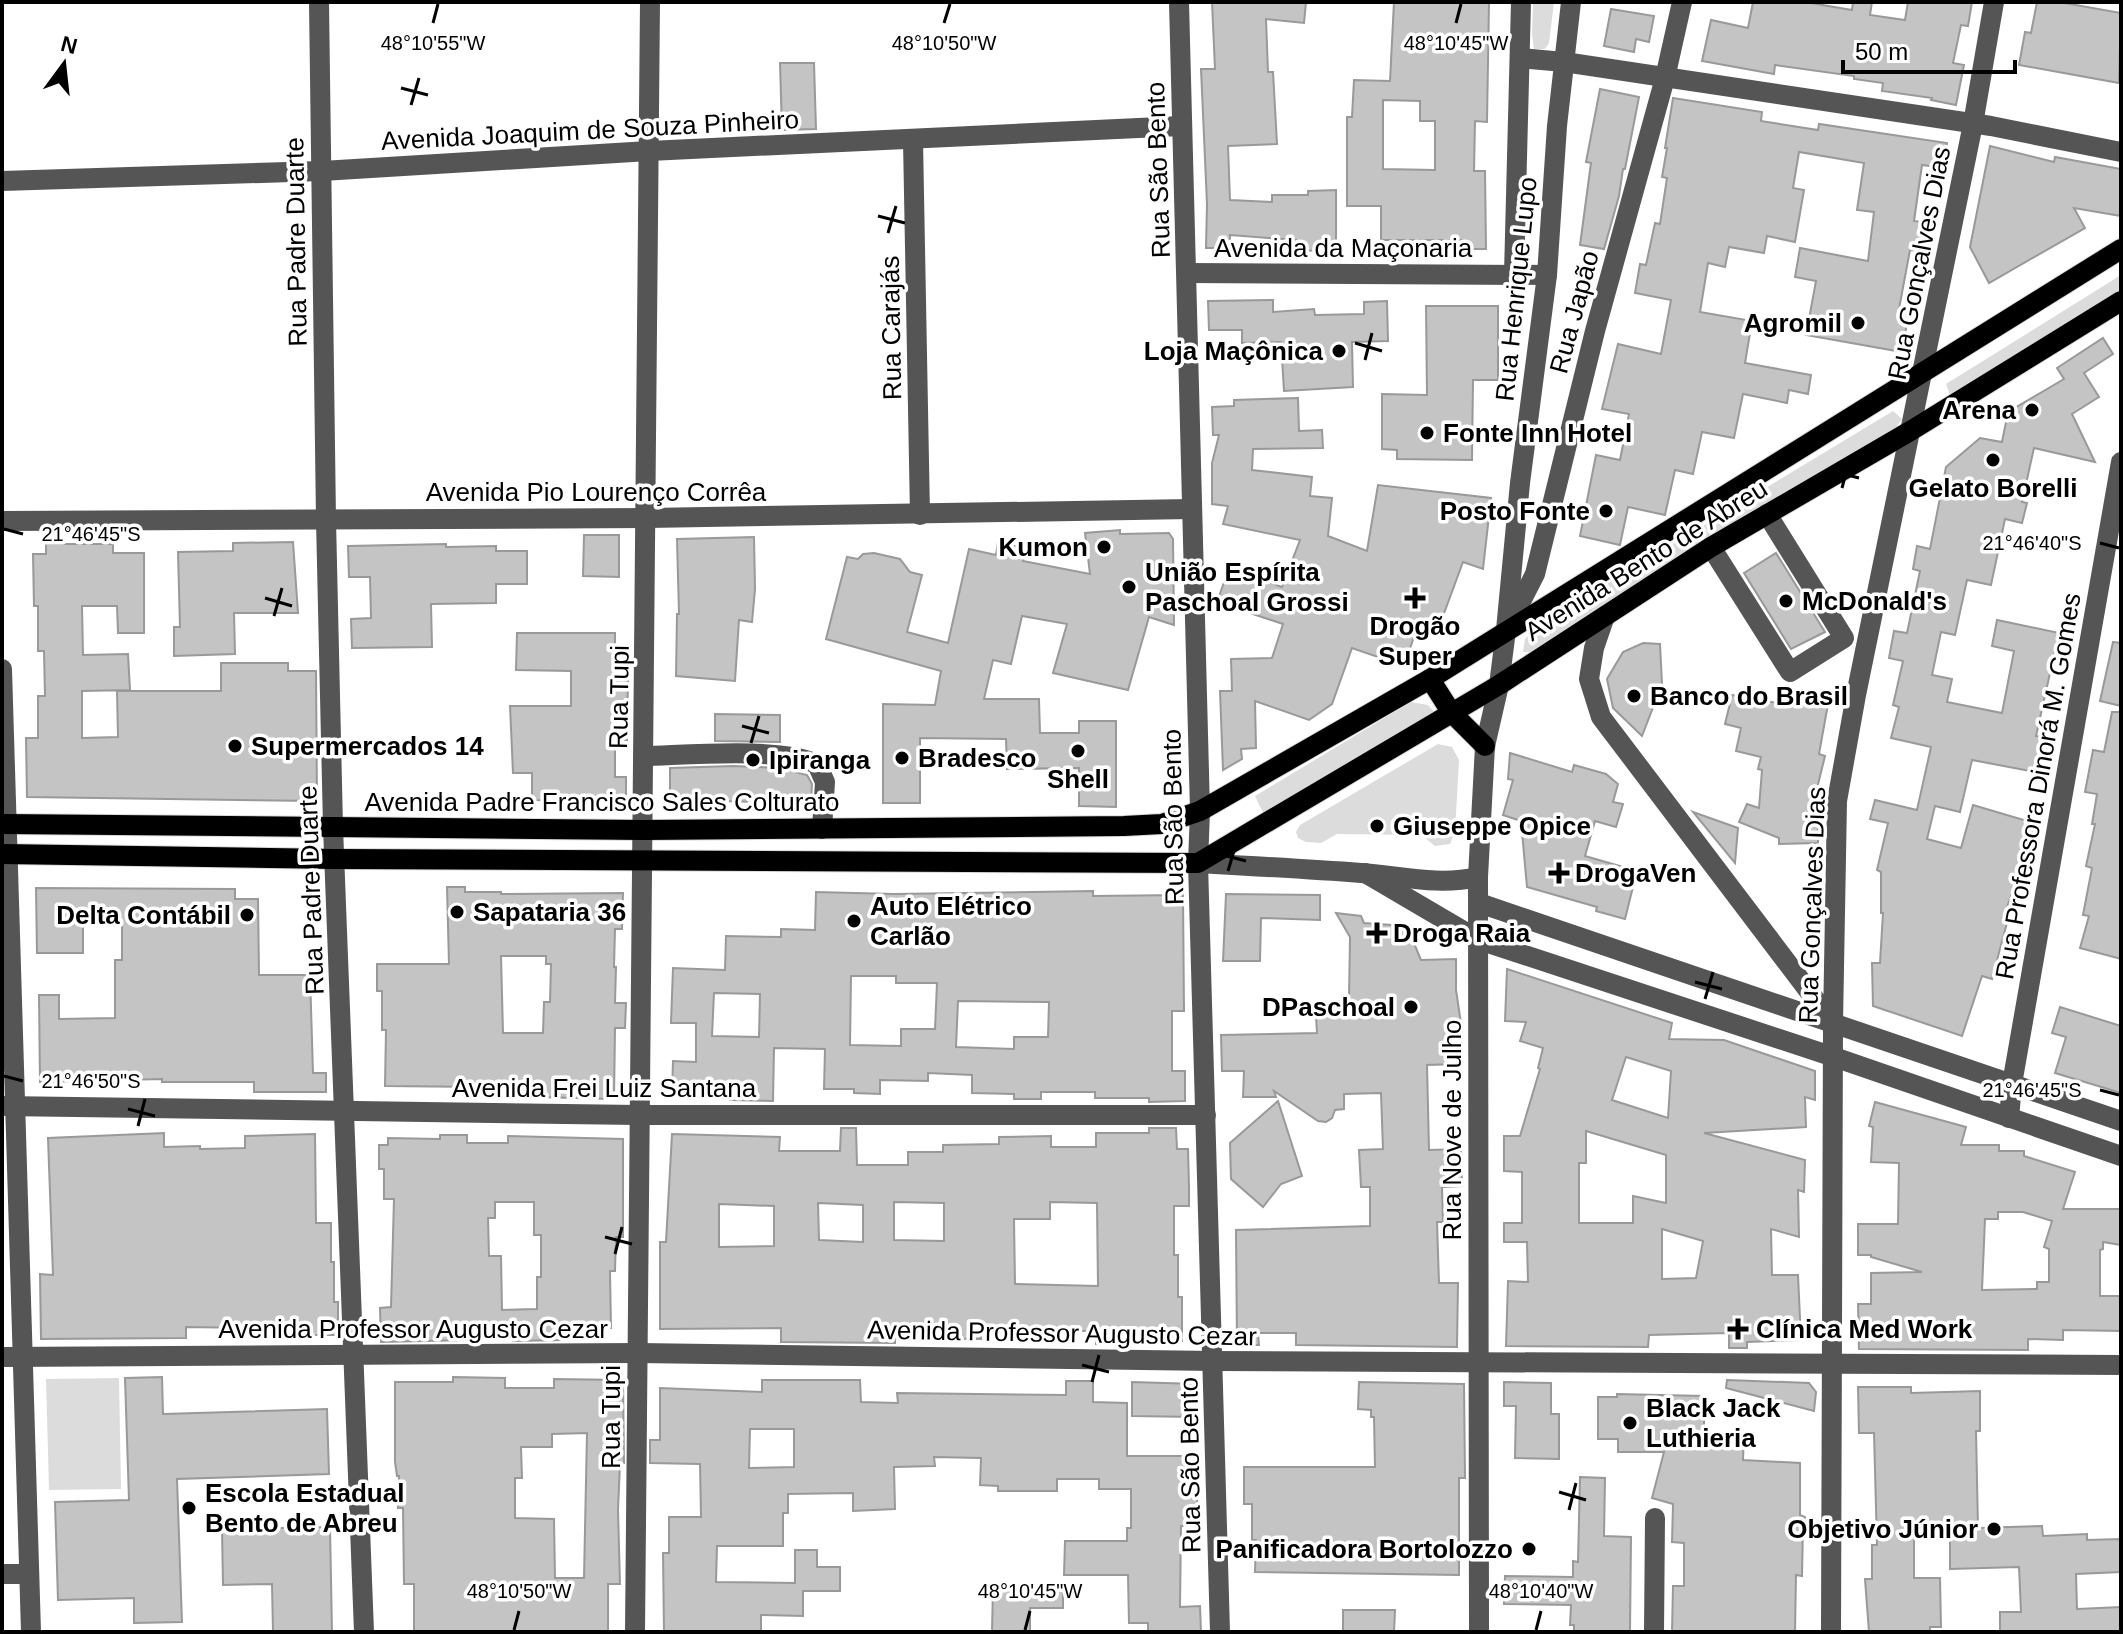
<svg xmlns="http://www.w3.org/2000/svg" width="2123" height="1634" viewBox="0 0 2123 1634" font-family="Helvetica,sans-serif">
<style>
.green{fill:#dcdcdc}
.building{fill:#c4c4c4;stroke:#999;stroke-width:2;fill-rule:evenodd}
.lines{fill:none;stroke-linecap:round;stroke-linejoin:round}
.major-casing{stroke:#dbdbdb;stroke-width:22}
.minor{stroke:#555;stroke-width:20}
.major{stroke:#000;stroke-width:20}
.ticks{fill:none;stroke:#000;stroke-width:3}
.poi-dot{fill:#000;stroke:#fff;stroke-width:3}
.labels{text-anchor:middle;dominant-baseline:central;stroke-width:7;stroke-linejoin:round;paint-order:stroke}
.street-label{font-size:26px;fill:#000;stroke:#fff}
.poi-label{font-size:26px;font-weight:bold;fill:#000;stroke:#fff;text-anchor:start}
.ticks-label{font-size:20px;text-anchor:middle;fill:#000;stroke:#fff;stroke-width:7;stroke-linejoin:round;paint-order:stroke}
</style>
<rect width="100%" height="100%" fill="#fff"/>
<g class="green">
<path d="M1533 2H1554L1549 43 1545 49H1534L1532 35Z"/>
<path d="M2121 275V292L1951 398 1946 384Z"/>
<path d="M1893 411 1902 419 1895 429 1535 652H1523L1525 639 1536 627Z"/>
<path d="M1411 702 1428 705 1435 713 1264 815 1255 796Z"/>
<path d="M1438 744 1452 747 1459 760 1455 832 1450 844 1435 846 1421 835 1337 834 1321 843 1306 842 1298 838 1296 832 1300 825Z"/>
<path d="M119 1378 121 1489 49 1490 46 1379Z"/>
</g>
<g class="building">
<path d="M1212 2H1306L1304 23 1266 19 1268 72H1273L1277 144 1228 146 1230 200 1272 202V195H1308V191L1336 190V250L1296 251V240L1230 235V248H1206L1207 204 1201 69H1215Z"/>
<path d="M1394 2H1489L1487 122 1475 121 1474 171H1485L1486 249H1461V240H1381V206H1347V117H1352L1354 80 1390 81ZM1383 100 1420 101V121H1435V170L1383 169Z"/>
<path d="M1753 2H1805L1852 10 1853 2H1872L1870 15 1905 20 1908 2H1972L1968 26 1961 25 1953 63 1964 65 1956 105 1931 100 1932 98 1882 91 1883 83 1854 79V76L1775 65 1774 74 1702 61 1711 20 1748 28Z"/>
<path d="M2037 2H2059L2121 13 2119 83 2019 65 2025 32 2031 33Z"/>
<path d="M1611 9 1654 16 1649 42 1636 39 1634 52 1604 46Z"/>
<path d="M780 63H814L816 129 782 130Z"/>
<path d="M1600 89 1639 97 1625 169H1623L1619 196 1604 249 1580 245 1591 163 1586 162Z"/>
<path d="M1673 98 1762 112 1761 121 1818 130 1819 124 1947 143 1944 168 1922 165 1914 221 1930 223 1926 252 1910 250 1899 309 1909 311 1902 352 1806 335 1816 281 1795 277 1800 248 1868 261 1874 212 1857 210 1864 163 1799 152 1793 188 1804 190 1795 242 1767 236 1764 253 1729 247 1725 267 1708 263 1700 312 1752 321 1745 363 1811 375 1808 394 1789 390 1787 403 1743 394 1734 438 1702 432 1693 474 1675 470 1665 515 1628 507 1620 545 1580 536 1596 455 1620 460 1629 414 1602 409 1618 344 1661 354 1671 300 1635 293 1640 264 1646 265 1655 223 1660 224 1667 178 1662 177 1667 148H1665Z"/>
<path d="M1990 146 2054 162 2055 157 2121 169V216L2074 208 2085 228 1989 283 1970 247Z"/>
<path d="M1273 300V312L1314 309 1315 315 1364 314V302L1387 301 1388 341 1352 342 1353 387 1284 391 1281 342 1242 343V330H1209L1208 301Z"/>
<path d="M1426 306H1498V380H1473L1472 460 1397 459V450L1382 449V394L1427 395Z"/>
<path d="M2103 338 2113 354 2084 373 2099 397 2072 414 2095 462 2034 448 2022 502 2027 503 2022 523 2005 519 1991 585 1967 580 1955 635 1941 632 1932 675 1952 679 1947 702 2002 713 2014 651 1992 646 1997 620 2059 633 2036 736 2053 739 2046 774 1972 760 1960 812 1935 806 1927 839 1961 848 1973 805 2034 823 2020 881 2017 880 2003 918 2008 919 1992 979 1982 976 1962 1036 1873 1006 1872 963H1880L1883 913H1881V872L1877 870 1888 823 1870 819 1875 800 1917 810 1931 747 1891 738 1899 707 1893 705 1903 661 1889 658 1894 631 1907 633 1920 571 1913 569 1917 546 1930 549 1946 467 1980 438 2002 442 2008 412 2064 379 2057 368Z"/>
<path d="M1298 398 1299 431 1322 430 1323 448 1253 449 1252 470 1312 477 1310 496 1332 498 1328 536 1367 551 1378 485 1491 498 1483 569 1463 562 1436 635 1417 628 1404 666 1352 648 1332 704 1309 720 1255 701 1256 748 1241 749 1242 759 1223 770 1220 691H1232L1231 659 1272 658 1283 624 1217 602 1229 568 1282 587 1300 540 1223 524 1228 506 1212 504V463L1219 435H1213L1212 407 1234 406V400Z"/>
<path d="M1120 530V534L1169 533 1173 539 1174 625 1149 617 1128 690 1053 673 1067 624 1022 616 1011 664 993 660 984 699H1039L1040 733H1079V721H1116V807L1079 806V768L1007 769 1006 739 920 738V803H883V704L935 705 941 671 826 639 847 557 858 559 863 554 874 553 900 559 910 572 922 575 907 632 948 643 969 549 996 555 998 542 1026 548 1023 561 1090 574 1085 533Z"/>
<path d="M584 535H619V577L583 576Z"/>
<path d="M754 537 755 589 752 622 739 620 735 681 676 676 677 614H679L677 539Z"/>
<path d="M293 542 298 613H234L235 654 174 656V627H180L178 552 233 551V543Z"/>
<path d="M46 544H113V553H144V633H118L117 606H82L83 655 128 654 130 690 82 691V738L118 737 117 691H221V663H288V671H316L317 801 27 797 26 738H38V696H45L44 651H38V606H34L33 554H46Z"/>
<path d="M446 544V547L496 546V551H527V584H496V603L431 604 432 647 352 648 351 619 371 618 370 577H349L348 546Z"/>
<path d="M1776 553 1825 632 1791 649 1744 573Z"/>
<path d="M517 633H615V677H628L627 740H615V777H626V801L532 800V773H513L510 706H571V671L516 670Z"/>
<path d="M2113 642 2121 643V706L2100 701Z"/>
<path d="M1643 643 1660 644 1662 684 1642 736 1613 708 1607 679 1623 652Z"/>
<path d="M1732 695 1794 706 1795 699 1828 704 1819 754 1825 756 1810 817H1818V843L1779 844V838L1739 822 1747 804 1759 808 1762 770 1758 769 1761 757 1736 751 1741 728 1725 724Z"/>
<path d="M2112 712H2121V959L2080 948 2089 916 2083 915 2092 868 2086 866 2095 824H2092L2097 794 2085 792 2093 750 2104 752Z"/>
<path d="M715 714 780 715V742L715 741Z"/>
<path d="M1510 753 1572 772 1574 765 1606 774 1618 784 1613 802 1623 804 1616 827 1595 821 1585 856 1637 871 1625 919 1596 911 1597 907 1527 887 1521 821 1503 815 1513 780 1508 779Z"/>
<path d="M733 766 779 768 807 775 812 784 811 803 670 800V768Z"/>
<path d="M1693 812 1738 828 1735 863Z"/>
<path d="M447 887H465V892H501V894L623 893 622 929H615L614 967H616L615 1003H626L625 1028H615L614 1099 538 1097V1094H482V1087L385 1086 386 1030H382V991H377V964H449ZM501 956H546V964H551L550 1002H544L543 1033H503Z"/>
<path d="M36 888 235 889V899H258L259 975H310L313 1073H326V1092H254V1082H162V1079L40 1082 39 995H59V1019L115 1018V960H122V921H83V953H37Z"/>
<path d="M1093 891V896L1183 895 1184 1011H1172V1071H1185V1101L1149 1102V1098H1095V1092H1041V1099H1014V1094L972 1093V1075L928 1073V1081L880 1080V1094L854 1093V1089H824L825 1049 774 1048 773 1101 730 1100V1095L672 1092 673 1061 696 1062V1023H671L673 968 725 970 726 936 781 937V929L815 930 816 892 894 894ZM851 976H896V983H937L935 1029H901V1046L850 1045ZM714 993 760 994 759 1037 712 1036ZM958 1001 1049 1002 1048 1037H1014V1049L956 1047Z"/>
<path d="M1226 894 1320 895V920L1261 918 1260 961H1223Z"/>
<path d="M1336 913 1361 916 1364 923 1392 925 1404 929 1411 936 1421 960 1456 959V990L1461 1023 1458 1064 1427 1065 1429 1150 1461 1149 1462 1186 1442 1187 1443 1222H1437L1439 1283H1458L1457 1347 1296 1345V1333H1258L1259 1345H1237L1236 1230 1370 1226V1187H1361L1359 1150 1383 1149 1381 1093 1344 1094V1109L1335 1110 1332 1118 1326 1122 1318 1121 1274 1091 1276 1097H1243L1244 1071H1222L1221 1035 1317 1033 1316 1016 1344 1015V998H1349L1350 937Z"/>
<path d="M1507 969 1672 1023 1669 1039 1724 1040 1815 1071V1100L1805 1097 1806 1127 1704 1133 1805 1160 1804 1192 1798 1190 1799 1237 1771 1229 1772 1275H1798L1801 1340 1747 1342V1348H1729V1333L1649 1335 1648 1347 1506 1346 1508 1281 1528 1282 1527 1242H1504V1223H1522V1172L1504 1171V1136H1520L1540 1069 1538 1068 1543 1048 1520 1041 1526 1022 1505 1021ZM1626 1057 1671 1071 1668 1118 1612 1100ZM1586 1131 1666 1155V1203L1633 1196V1223H1579V1163H1586ZM1662 1229 1703 1241 1696 1278 1662 1279Z"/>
<path d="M2060 1007 2121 1026V1093L2055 1073 2066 1037 2052 1033Z"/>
<path d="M1278 1101 1302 1176 1281 1184 1263 1207 1231 1179 1230 1143Z"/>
<path d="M1875 1102 1966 1127 1961 1145H1999V1151H2024V1156L2075 1172 2063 1209H2121V1245L2103 1242V1249L2100 1250V1296H2121V1331L2063 1330V1340L2028 1339V1350L1859 1349 1858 1304H1871V1273L1922 1272 1871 1257V1255H1858V1224H1898L1899 1163 1871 1162 1873 1127 1869 1126ZM1998 1212H2023L2052 1221 2044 1247 2049 1249V1282H2037V1289L1982 1290 1985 1219H1998Z"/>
<path d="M841 1128H856L857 1165H908V1152H943V1145L999 1144V1137L1051 1136V1147H1096V1133H1149V1128H1176L1177 1149H1188L1189 1187V1206H1174V1255H1178V1297H1182V1341H1115V1344H1096V1331H1053V1335L981 1331V1339L895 1338V1343L781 1342V1328L660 1329V1242H666L672 1134 780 1137 779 1151H840ZM894 1202 944 1203V1241L894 1240ZM1050 1202 1097 1203 1098 1286 1015 1284 1014 1219H1050ZM818 1203 863 1205V1242L819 1240ZM719 1204 774 1206V1246L719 1247Z"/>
<path d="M164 1133V1147L200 1146V1149L245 1148V1136L315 1134 316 1223H331V1262H334V1302H338V1335H249V1328L186 1327V1338L41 1339 40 1274 53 1275 48 1138Z"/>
<path d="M440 1135H467V1143H508V1136L623 1139V1237H616L615 1271H610L611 1328 565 1330 566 1340 513 1341 512 1329 468 1330V1340L381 1342 380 1308 391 1307 394 1199H384V1169H379V1145H388V1138L440 1139ZM495 1202H534V1235H541V1277H537V1309L502 1310 501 1256H489L488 1218H495Z"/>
<path d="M162 1377 163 1414 327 1409 329 1474 177 1479 182 1622 134 1623V1598L58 1600 55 1502 129 1500 125 1378Z"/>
<path d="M453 1377 505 1378V1388H554V1379L623 1380 624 1463H620L618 1510 620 1584H608V1632H414V1584H404L403 1508H398L399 1476H397L395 1462V1382H453ZM587 1433 584 1578H555L554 1519 515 1518V1478H522L521 1447H552V1434Z"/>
<path d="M762 1380H860L861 1402 898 1403 897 1393 1066 1395V1381H1093V1402L1127 1403V1456H1185V1493H1197V1526H1181L1180 1607 1200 1606 1201 1632H1148V1623H1129L1128 1575H1064L1065 1541H1127V1528H1131V1489H1099V1479H1057V1491H998V1486L980 1485 981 1458 934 1457 935 1466 894 1467 895 1509 853 1511V1493L788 1494V1513H783V1546H717L716 1582 795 1583V1550H817V1567H840V1591H803V1616L761 1615V1632H664L663 1553H669V1517H701L700 1464 650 1463V1440H660V1388L762 1392ZM750 1429H794V1467L749 1468Z"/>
<path d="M1727 1380 1809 1383 1816 1392 1814 1411 1726 1388Z"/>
<path d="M1132 1382 1196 1384 1195 1417 1132 1416Z"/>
<path d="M1359 1382 1464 1384 1465 1478H1459V1575L1255 1572 1256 1540H1252V1504H1244V1467H1375L1374 1417H1371V1410L1358 1409Z"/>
<path d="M1504 1382 1551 1383V1414H1559V1459L1515 1458 1516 1406H1504Z"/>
<path d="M1858 1387H1911V1393L1980 1391V1431H1976L1978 1528 2042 1526 2043 1536 2087 1534V1540L2121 1539V1572L2076 1574 2077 1609 2121 1607V1632H2000V1612H2021L2019 1567 1950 1569V1537L1914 1538V1578H1940L1941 1627H1930V1632H1869L1865 1579H1872V1545H1877L1874 1433H1859Z"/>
<path d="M1617 1394 1704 1396V1434L1744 1435 1743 1460 1800 1463V1515L1805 1517 1803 1525 1802 1576 1796 1575 1795 1632H1672L1673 1586H1684V1543L1672 1542 1673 1504 1652 1498 1664 1452H1618V1439H1598V1397H1617Z"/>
<path d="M1580 1477 1605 1478 1604 1536 1631 1537 1630 1632H1574V1625H1570L1571 1605 1504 1604 1505 1576 1573 1577V1561L1578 1562Z"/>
<path d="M330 1527 332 1632H273L272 1584 223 1585 222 1529Z"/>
<path d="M993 1588 1063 1589V1608H1030V1632H992Z"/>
<path d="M1343 1610H1395L1394 1632H1343Z"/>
</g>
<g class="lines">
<defs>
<g id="major">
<path d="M1430 679 1451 712 1485 746"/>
<path d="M2 824 644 830 1124 826 1162 824 1200 811 1430 679 2121 249"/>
<path d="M2 854 334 859 1198 863 1499 685 1711 547 1912 430 2121 301"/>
</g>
</defs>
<use href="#major" class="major-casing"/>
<g class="minor">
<path d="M319 2 326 520 333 827 364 1632"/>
<path d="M1179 2 1200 811 1198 863 1220 1632"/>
<path d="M1520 58 1564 62 1991 126 2121 152"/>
<path d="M913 140 920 515"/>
<path d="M2 181 322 171 649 151 1181 126"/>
<path d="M1187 273 1547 275"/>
<path d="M1514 274 1521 2"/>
<path d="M2 521 647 518 1191 509"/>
<path d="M1711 547 1790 672 1844 638 1767 514"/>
<path d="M1605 616 1594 648 1589 679 1601 717 1833 1023"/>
<path d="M1512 619 1535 574 1595 331 1665 78 1682 2"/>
<path d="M2 669 31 1632"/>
<path d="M644 756C688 755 781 747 817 764L825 782 822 829"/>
<path d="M1198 863C1252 866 1307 869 1361 873 1401 876 1438 886 1478 877"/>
<path d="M1365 873 1479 940 1834 1057 2121 1156"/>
<path d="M1479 903 2121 1121"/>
<path d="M2 1106 639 1115H1206"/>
<path d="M2009 1118 2012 1084 2121 462"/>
<path d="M2 1357 638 1353 1214 1361 2121 1365"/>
<path d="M2 1574H29"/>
<path d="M635 1632 650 2"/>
<path d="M1479 1632 1478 877 1485 746 1499 685 1506 630 1520 483 1547 275 1557 126 1571 2"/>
<path d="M1654 1632 1655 1518"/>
<path d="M1831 1632 1833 1023 1837 801 1856 695 1973 124 1994 2"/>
</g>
<use href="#major" class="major"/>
</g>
<path class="ticks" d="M433 23 438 4M944 23 950 4M1456 23 1461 4M401 88 428 95M411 105 419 78M878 216 905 223M888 233 896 206M1355 343 1382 351M1365 360 1372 333M1832 471 1859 478M1842 488 1849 461M4 529 23 534M2100 543 2119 548M265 598 292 606M274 616 282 588M742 726 769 733M751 743 759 716M1219 854 1246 861M1228 871 1236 844M1695 982 1722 989M1705 999 1713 972M4 1076 23 1081M2100 1090 2119 1095M128 1109 155 1116M138 1126 145 1099M605 1237 632 1244M615 1254 622 1227M1082 1365 1109 1372M1092 1382 1099 1355M1559 1492 1586 1500M1569 1510 1576 1483M514 1630 519 1611M1025 1630 1030 1611M1536 1630 1541 1611"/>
<g class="poi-dot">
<circle cx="1858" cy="323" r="8"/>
<circle cx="1339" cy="351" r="8"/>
<circle cx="2032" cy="410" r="8"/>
<circle cx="1427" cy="433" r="8"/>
<circle cx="1993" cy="460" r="8"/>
<circle cx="1606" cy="511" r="8"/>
<circle cx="1104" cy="547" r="8"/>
<circle cx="1129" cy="587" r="8"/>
<path d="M1411 586h8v8h8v8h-8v8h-8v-8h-8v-8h8z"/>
<circle cx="1786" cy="601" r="8"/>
<circle cx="1634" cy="696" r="8"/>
<circle cx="235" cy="746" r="8"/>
<circle cx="1078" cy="751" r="8"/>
<circle cx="902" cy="758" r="8"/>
<circle cx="753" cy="760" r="8"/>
<circle cx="1377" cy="826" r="8"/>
<path d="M1555 861h8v8h8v8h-8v8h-8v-8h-8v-8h8z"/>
<circle cx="457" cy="912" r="8"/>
<circle cx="247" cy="915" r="8"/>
<circle cx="854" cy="921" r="8"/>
<path d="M1373 921h8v8h8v8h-8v8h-8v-8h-8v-8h8z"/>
<circle cx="1411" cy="1007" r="8"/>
<path d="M1734 1317h8v8h8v8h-8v8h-8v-8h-8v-8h8z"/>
<circle cx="1630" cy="1423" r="8"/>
<circle cx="189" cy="1508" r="8"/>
<circle cx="1994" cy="1529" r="8"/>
<circle cx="1529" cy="1549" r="8"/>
</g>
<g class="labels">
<g class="street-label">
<text transform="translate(590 130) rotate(-3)">Avenida Joaquim de Souza Pinheiro</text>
<text transform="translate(1158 170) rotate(-92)">Rua São Bento</text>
<text transform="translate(296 242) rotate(-91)">Rua Padre Duarte</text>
<text x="1343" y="248">Avenida da Maçonaria</text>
<text transform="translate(1919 263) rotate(-79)">Rua Gonçalves Dias</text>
<text transform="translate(1516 289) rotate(-84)">Rua Henrique Lupo</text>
<text transform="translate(1574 312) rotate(-75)">Rua Japão</text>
<text transform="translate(891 328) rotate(-91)">Rua Carajás</text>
<text x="596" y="492">Avenida Pio Lourenço Corrêa</text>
<text transform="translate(1646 560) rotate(-32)">Avenida Bento de Abreu</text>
<text transform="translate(619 697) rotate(-89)">Rua Tupi</text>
<text transform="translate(2038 786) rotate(-80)">Rua Professora Dinorá M. Gomes</text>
<text x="602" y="802">Avenida Padre Francisco Sales Colturato</text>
<text transform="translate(1173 817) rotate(-91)">Rua São Bento</text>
<text transform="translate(311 890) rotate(-92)">Rua Padre Duarte</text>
<text transform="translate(1812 905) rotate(-88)">Rua Gonçalves Dias</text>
<text x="604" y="1088">Avenida Frei Luiz Santana</text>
<text transform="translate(1452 1130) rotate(-90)">Rua Nove de Julho</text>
<text x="413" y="1329">Avenida Professor Augusto Cezar</text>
<text transform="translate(1062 1333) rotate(1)">Avenida Professor Augusto Cezar</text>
<text transform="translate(611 1417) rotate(-90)">Rua Tupi</text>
<text transform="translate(1190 1465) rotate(-91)">Rua São Bento</text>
</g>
<g class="poi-label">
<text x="1842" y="323" text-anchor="end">Agromil</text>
<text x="1323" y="351" text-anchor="end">Loja Maçônica</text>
<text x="2016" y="410" text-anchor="end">Arena</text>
<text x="1443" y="433">Fonte Inn Hotel</text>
<text x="1993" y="488" text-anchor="middle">Gelato Borelli</text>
<text x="1590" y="511" text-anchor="end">Posto Fonte</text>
<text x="1088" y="547" text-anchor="end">Kumon</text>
<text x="1145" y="572">União Espírita<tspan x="1145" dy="30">Paschoal Grossi</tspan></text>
<text x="1802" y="601">McDonald's</text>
<text x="1415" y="626" text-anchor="middle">Drogão<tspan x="1415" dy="30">Super</tspan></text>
<text x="1650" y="696">Banco do Brasil</text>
<text x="251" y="746">Supermercados 14</text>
<text x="918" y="758">Bradesco</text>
<text x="769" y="760">Ipiranga</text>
<text x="1078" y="779" text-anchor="middle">Shell</text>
<text x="1393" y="826">Giuseppe Opice</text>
<text x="1575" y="873">DrogaVen</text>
<text x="870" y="906">Auto Elétrico<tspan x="870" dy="30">Carlão</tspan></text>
<text x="473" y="912">Sapataria 36</text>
<text x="231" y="915" text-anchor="end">Delta Contábil</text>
<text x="1393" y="933">Droga Raia</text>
<text x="1395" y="1007" text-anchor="end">DPaschoal</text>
<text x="1756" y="1329">Clínica Med Work</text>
<text x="1646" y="1408">Black Jack<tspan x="1646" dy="30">Luthieria</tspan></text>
<text x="205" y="1493">Escola Estadual<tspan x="205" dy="30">Bento de Abreu</tspan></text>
<text x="1978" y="1529" text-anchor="end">Objetivo Júnior</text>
<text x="1513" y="1549" text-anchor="end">Panificadora Bortolozzo</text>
</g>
</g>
<g class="ticks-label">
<text x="433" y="50">48°10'55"W</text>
<text x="944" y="50">48°10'50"W</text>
<text x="1456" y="50">48°10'45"W</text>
<text x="91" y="541">21°46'45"S</text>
<text x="2032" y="550">21°46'40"S</text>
<text x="91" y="1088">21°46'50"S</text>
<text x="2032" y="1097">21°46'45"S</text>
<text x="519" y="1598">48°10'50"W</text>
<text x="1030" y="1598">48°10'45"W</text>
<text x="1541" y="1598">48°10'40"W</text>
</g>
<rect width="2123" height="1634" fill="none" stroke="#000000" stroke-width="8"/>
<g transform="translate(64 64) rotate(15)" stroke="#ffffff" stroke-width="6" paint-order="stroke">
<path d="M0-6L14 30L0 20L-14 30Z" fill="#000000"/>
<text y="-12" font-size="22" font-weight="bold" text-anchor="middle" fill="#000000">N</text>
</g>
<path d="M1843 60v12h172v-12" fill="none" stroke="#000000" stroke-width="4"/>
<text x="1855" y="60" font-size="24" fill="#000000" stroke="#ffffff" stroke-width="6" paint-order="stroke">50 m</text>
</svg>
